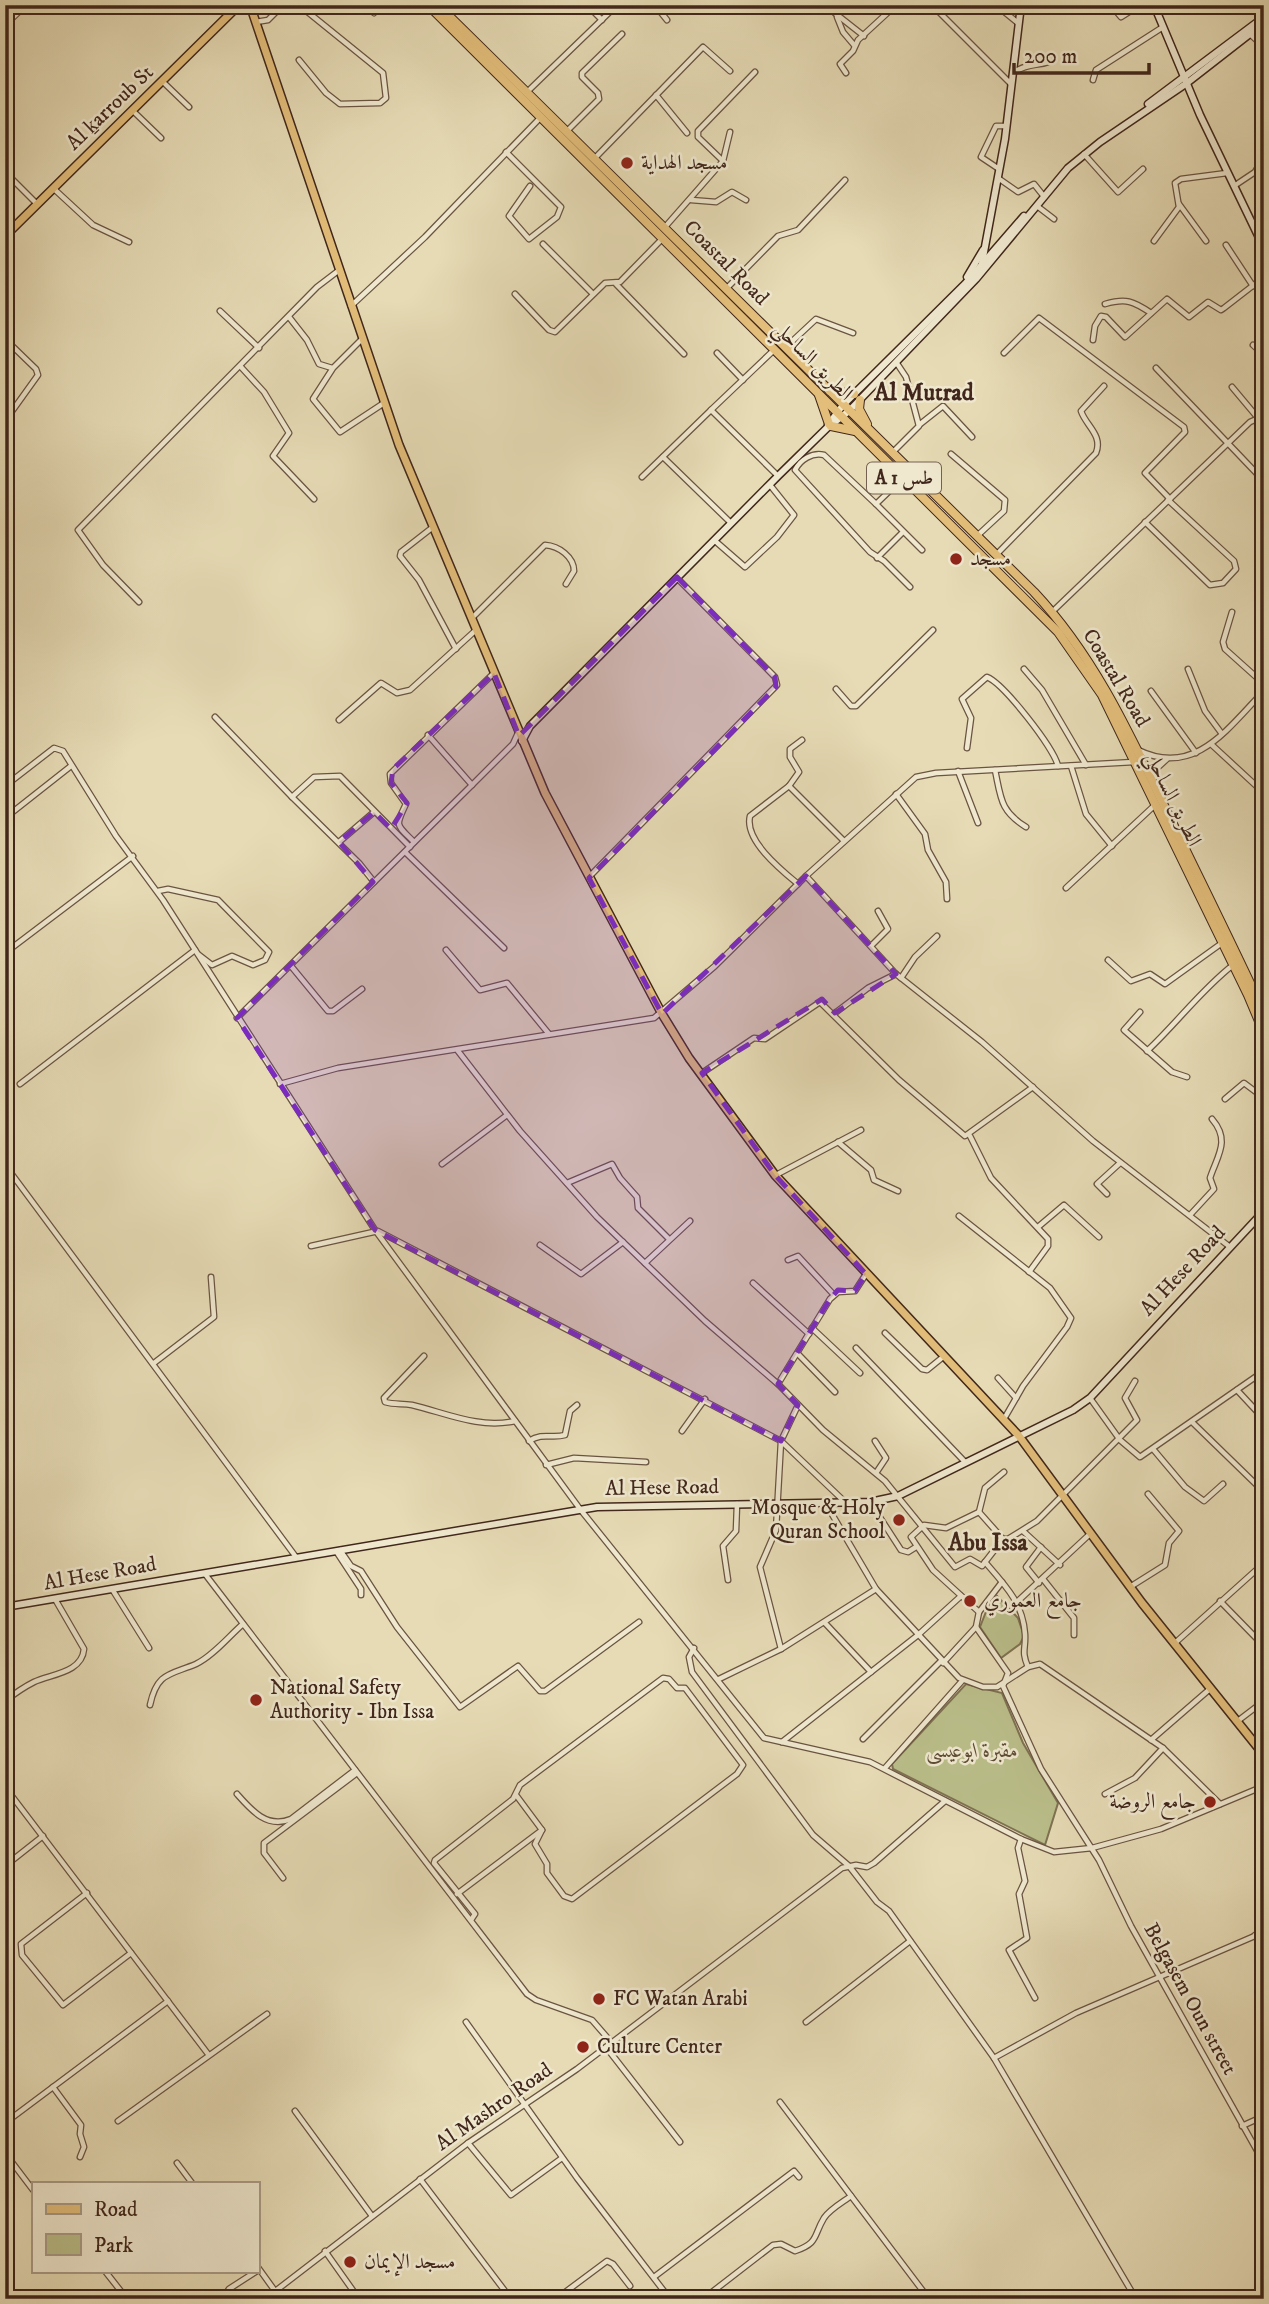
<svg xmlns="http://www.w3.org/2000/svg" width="1269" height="2304" viewBox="0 0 1269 2304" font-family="'IM FELL DW Pica',Amiri,serif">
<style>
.green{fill:#babe8a;stroke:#7e7252;stroke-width:2}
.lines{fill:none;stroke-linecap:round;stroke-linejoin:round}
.street-casing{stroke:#6a5442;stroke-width:7}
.secondary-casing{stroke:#41271b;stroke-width:9}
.primary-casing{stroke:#41271b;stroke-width:10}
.highway-casing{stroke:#41271b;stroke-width:10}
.street{stroke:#efe8cf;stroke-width:4.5}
.secondary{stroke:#efe8cf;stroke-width:6}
.primary{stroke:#e3be7a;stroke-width:7}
.highway{stroke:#e3be7a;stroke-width:8}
.marked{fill:#7b2cbf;fill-opacity:0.2;stroke:#7b2cbf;stroke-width:5;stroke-dasharray:14 9;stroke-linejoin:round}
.poi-dot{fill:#8f2418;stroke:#efe8cf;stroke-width:2.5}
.labels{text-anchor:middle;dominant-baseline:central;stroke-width:5;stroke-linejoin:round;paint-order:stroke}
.shield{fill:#efe8cf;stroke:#756151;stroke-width:2}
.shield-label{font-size:19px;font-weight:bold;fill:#41271b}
.street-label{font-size:21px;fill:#41271b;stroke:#efe8cf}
.poi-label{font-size:21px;fill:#41271b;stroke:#efe8cf;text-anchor:start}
.park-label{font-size:21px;font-style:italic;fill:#5f4d37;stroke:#efe8cf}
.quarter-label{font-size:24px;font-weight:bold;fill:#41271b;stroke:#efe8cf}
</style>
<rect width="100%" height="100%" fill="#e6dbb5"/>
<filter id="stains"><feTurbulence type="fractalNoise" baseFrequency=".00286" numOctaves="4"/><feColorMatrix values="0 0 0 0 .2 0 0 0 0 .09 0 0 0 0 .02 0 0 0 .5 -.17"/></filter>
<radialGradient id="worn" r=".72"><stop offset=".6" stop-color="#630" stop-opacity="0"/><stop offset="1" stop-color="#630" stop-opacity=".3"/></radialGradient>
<g class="green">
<path d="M997 1596 1018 1618 1024 1636 1020 1644 1001 1658 980 1627 989 1604Z"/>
<path d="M966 1684 1002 1693 1023 1743 1058 1803 1045 1845 893 1769 892 1764Z"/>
</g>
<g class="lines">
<defs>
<g id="street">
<path d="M299 5 383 73 386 98 380 103 340 104 326 93 299 60"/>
<path d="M365 5 374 13"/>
<path d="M587 5 602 20"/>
<path d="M655 5 667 20"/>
<path d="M932 5 1011 84"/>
<path d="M996 5 1018 23"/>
<path d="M1111 5 1121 17 1140 5"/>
<path d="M831 10 864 36"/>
<path d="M1157 13 1168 5"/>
<path d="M837 17 843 32 854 45"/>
<path d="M256 22 268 20 283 5"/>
<path d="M5 25 26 5"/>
<path d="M1250 34 1264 47"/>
<path d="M1014 72C1031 62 1036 67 1052 61"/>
<path d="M846 73 840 64 853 51 858 40 896 5"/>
<path d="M1093 80 1096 70 1163 27"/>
<path d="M162 81 189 107"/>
<path d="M527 92 617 5"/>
<path d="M656 95 687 133"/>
<path d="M133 111 161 138"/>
<path d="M567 131 599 99 598 93 582 77V73L622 34"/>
<path d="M506 152 561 207 557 217 529 239 509 216 530 186"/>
<path d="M1084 154 1118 192 1143 169"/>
<path d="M595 158 703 47 730 71"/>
<path d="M723 161 698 137V131L755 72"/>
<path d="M999 169 981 157 996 126H1006"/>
<path d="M5 172 37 204"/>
<path d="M998 178 1018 192 1034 184 1042 194"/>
<path d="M1234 186 1255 172 1264 156"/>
<path d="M53 188 93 225 129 242"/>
<path d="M691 200 716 202 732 192 746 200"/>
<path d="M1179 204 1206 241"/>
<path d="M1037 206 1054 219"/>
<path d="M665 227 723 161 730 132"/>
<path d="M1154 241 1179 207 1175 183 1181 179 1227 173"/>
<path d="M543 244 593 294"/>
<path d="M1226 245 1253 286"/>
<path d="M616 284 684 354"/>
<path d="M727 288 778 236 798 230 845 180"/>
<path d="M515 294 549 330 555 332 605 283 620 282 663 238"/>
<path d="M1105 304C1126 298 1133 301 1151 313"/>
<path d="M351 306 425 237 541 117"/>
<path d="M220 311 259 348"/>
<path d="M289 317 307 340 319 364 332 368"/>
<path d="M5 339 36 369 38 375 5 421"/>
<path d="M362 339 333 368 313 399 340 432 384 403"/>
<path d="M1093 340 1095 326 1101 316 1106 317 1125 337 1167 299 1189 317 1208 302 1221 310 1224 308 1264 277"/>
<path d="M1253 345 1264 355"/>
<path d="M786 347 816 319 853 333"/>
<path d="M717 353 743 380"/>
<path d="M1004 353 1039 318 1184 427 1185 432 1145 473 1170 499"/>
<path d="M241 367 264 392 289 433 273 456 314 499"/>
<path d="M1156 368 1263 480"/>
<path d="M1232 387 1258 418"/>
<path d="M711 410 774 350"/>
<path d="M919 425 943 406 972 437"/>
<path d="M892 453 919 426 906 377 896 362"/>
<path d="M951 454 1005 500 1004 511 977 536"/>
<path d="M663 457 731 523"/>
<path d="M642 477 711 410 778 476"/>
<path d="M903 478 876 504 824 455C812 452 800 460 795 470L870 552 884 561 910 587"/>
<path d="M876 504 922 550"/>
<path d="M1145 522 1210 585 1223 583 1236 569 1234 561 1168 500"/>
<path d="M433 527 401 552 400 556 419 580 456 649"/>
<path d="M714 540 745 567 777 537 794 515 770 485"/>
<path d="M996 555 1096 453C1103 435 1086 426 1081 411L1104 386"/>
<path d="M877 558 903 532"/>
<path d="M139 602 103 565 78 530 317 287 338 271"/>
<path d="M1052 612 1250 422 1259 418 1264 425"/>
<path d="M1232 612 1223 642 1225 649 1264 684"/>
<path d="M472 618 545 545C559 546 574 557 574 571L566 584"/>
<path d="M1024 669 1042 690 1086 765"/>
<path d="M1188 669 1205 711 1222 734"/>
<path d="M836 689 851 706H856L933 630"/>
<path d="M1151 691 1196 753"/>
<path d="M215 717 292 797 314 777 340 776 410 847"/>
<path d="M339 720 381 683 397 693 410 690 476 630"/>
<path d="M428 735 472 785"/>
<path d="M1212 745 1264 793"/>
<path d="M967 748 971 718 962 699 987 677C1004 684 1054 748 1058 766"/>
<path d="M1138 750C1195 778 1228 728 1264 691"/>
<path d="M1071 766 1086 814 1112 846"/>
<path d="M995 770C1001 798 1000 811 1026 827"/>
<path d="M958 771 978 823"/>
<path d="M1154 780 1155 770 1167 759"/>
<path d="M5 786 54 748 63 751 116 836 163 900 375 1230 580 1509 764 1738 870 1762 1021 1839 1054 1852 1092 1848 1161 1829 1264 1786"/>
<path d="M789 786 799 772 790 757V749L802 740"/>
<path d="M896 794 925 834 928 850 946 882 947 899"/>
<path d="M292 797 359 863 374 882"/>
<path d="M5 818 71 766"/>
<path d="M339 842 374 812"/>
<path d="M414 842C396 824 395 827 406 804L391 783 390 774 494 673"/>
<path d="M405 852 504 948"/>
<path d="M590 876 777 685 775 677 677 578"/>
<path d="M806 876 896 974 982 1042 1093 1141 1230 1247"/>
<path d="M798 884C781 870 744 840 750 816L789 786 844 841"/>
<path d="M1066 888 1155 805"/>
<path d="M158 891 168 889 218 900 269 952 265 960 253 965 232 956 212 965 199 955"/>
<path d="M871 946 888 929 878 911"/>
<path d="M446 950 480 990 507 983 549 1034"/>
<path d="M5 953 133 856"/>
<path d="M1108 960 1131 981 1150 974 1165 984 1222 943"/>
<path d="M291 966 328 1011H333L362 989"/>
<path d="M901 978 915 957 937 936"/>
<path d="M1140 1012 1124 1030 1172 1072 1187 1077"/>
<path d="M835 1013 868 988 896 974"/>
<path d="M237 1018 472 785 513 744 518 733"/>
<path d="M458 1051 520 1131 597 1217 705 1321 778 1384 823 1430 885 1481 955 1567 970 1559 982 1566 1003 1539H1008L1037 1521 1137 1420 1125 1398 1135 1381"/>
<path d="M1147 1051C1177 1023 1201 990 1233 965"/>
<path d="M702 1073 754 1038 765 1039 820 1002 899 1080 965 1136 1033 1087"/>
<path d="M20 1084 195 950"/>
<path d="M280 1084 338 1068 654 1018 715 966 806 876 916 777 936 773 1134 762"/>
<path d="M1225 1099 1244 1083 1264 1098"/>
<path d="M970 1136 991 1178 1048 1239V1246L1029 1272"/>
<path d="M838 1142 871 1170 874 1180 898 1191"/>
<path d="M442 1164 507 1115"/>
<path d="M5 1165 296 1557"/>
<path d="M776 1175 861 1130"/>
<path d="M567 1183 612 1164 620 1178 637 1197 638 1208 669 1239"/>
<path d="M1107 1194 1097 1184 1120 1163"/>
<path d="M1190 1215 1214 1189 1210 1178C1217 1156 1231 1141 1212 1119"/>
<path d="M959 1216 1050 1288 1071 1318 1067 1327 1023 1386 1004 1419"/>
<path d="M1038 1227 1064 1205 1099 1237"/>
<path d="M540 1245 581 1274 623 1242"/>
<path d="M311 1246 378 1231 781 1441 845 1502"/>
<path d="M788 1260 798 1256 834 1295"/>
<path d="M645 1263 690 1221"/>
<path d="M753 1283 809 1334"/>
<path d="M812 1328 860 1373"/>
<path d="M885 1333 922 1369 927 1370 943 1357"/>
<path d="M856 1348 965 1462"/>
<path d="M798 1354 835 1392"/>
<path d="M424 1356 384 1398 385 1402C395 1405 402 1403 412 1405 446 1413 479 1429 515 1421"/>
<path d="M154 1363 214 1317 211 1277"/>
<path d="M998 1378 1016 1398"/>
<path d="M778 1384 830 1299 838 1292 855 1291 866 1274"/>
<path d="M1237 1390 1264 1419"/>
<path d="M1090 1398 1120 1440 1140 1457 1264 1371"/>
<path d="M1192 1422 1264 1492"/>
<path d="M682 1431 705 1399"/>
<path d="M529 1441C543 1432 552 1439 565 1435L570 1411 577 1405"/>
<path d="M875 1441 886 1458 876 1473"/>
<path d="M1153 1449 1185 1487 1204 1501 1223 1484"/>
<path d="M546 1465 574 1458 646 1462"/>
<path d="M870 1502 901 1550 908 1552 916 1547"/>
<path d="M826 1504 876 1589 959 1678 983 1687H997L1028 1667 1040 1664 1163 1748 1220 1804"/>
<path d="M979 1512 1003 1539"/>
<path d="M1023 1531 1060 1565"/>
<path d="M340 1550 351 1566 361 1571 397 1627 460 1707 518 1666 540 1691H545L639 1622"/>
<path d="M336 1551 361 1589V1595"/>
<path d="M985 1562C1005 1585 1023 1603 1025 1634 1026 1649 1021 1651 1028 1667"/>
<path d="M205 1574 527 1994 536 2000 592 2020 612 2043"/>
<path d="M1043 1579 1074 1618V1635"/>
<path d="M728 1580 723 1546 736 1531 737 1504"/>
<path d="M1039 1583 1026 1567 1041 1547"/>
<path d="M1130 1587 1165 1565 1169 1543 1179 1531 1148 1494"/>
<path d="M112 1589 149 1648"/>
<path d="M5 1597 10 1607"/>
<path d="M1018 1601 1091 1533"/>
<path d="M1220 1601 1260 1642"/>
<path d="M979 1612 933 1570 911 1537 924 1525 946 1528 979 1512 985 1488 1004 1472"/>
<path d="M825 1623 871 1672"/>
<path d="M976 1627 1008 1673 1003 1686 1041 1769 1099 1860 1131 1926 1264 2163"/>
<path d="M1175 1643 1264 1563"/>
<path d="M694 1648 689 1657 692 1672 813 1835 849 1866 877 1902 889 1911 994 2058 1136 2299"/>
<path d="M781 1649 760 1567 776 1530 781 1441 798 1405"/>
<path d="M943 1663 976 1627 979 1612 1002 1582"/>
<path d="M719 1679 781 1649 876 1589"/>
<path d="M5 1701C14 1694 24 1687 34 1682 51 1674 82 1673 84 1649L55 1599"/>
<path d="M150 1705C157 1672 170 1675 196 1664 213 1656 229 1636 243 1624"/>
<path d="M1239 1720 1264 1701"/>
<path d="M863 1739 941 1661"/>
<path d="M1151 1740 1211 1688"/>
<path d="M782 1742 918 1635 961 1596"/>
<path d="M885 1768 962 1681"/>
<path d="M5 1787 208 2054"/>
<path d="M237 1794C251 1810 267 1829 291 1819L355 1770"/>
<path d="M1105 1794 1135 1778 1163 1748"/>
<path d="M1021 1839 1018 1848 1025 1881 1019 1894 1027 1938 1009 1950 1035 1998"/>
<path d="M5 1866 43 1836"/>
<path d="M283 1878 264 1853V1843L357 1773"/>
<path d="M87 1893 21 1944 22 1955 63 2005 131 1953"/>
<path d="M457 1894 542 1830"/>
<path d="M471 1920 475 1914 434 1863 435 1860 513 1799 520 1785 663 1678 669 1679 677 1688H685L743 1765 737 1774 572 1899 564 1896 547 1873V1864L535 1844 542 1830 516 1795"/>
<path d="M1255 1935 1264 1951"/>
<path d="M466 2022 577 2178 670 2299"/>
<path d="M806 2022 910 1941"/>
<path d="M606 2047 680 2142"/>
<path d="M994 2058 1076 2013 1264 1932"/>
<path d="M53 2087 81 2125 80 2134 84 2147 80 2157"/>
<path d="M780 2102 929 2299"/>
<path d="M295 2111 372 2216"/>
<path d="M118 2121 267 2014"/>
<path d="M5 2123 168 2001"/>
<path d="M1242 2126 1264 2116"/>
<path d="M468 2143 511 2195 562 2158"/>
<path d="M5 2153 33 2190"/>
<path d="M177 2163 192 2183"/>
<path d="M420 2179 511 2299"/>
<path d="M325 2251 359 2299"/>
<path d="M257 2266 275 2291"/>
<path d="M105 2271 127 2299"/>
<path d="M654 2277 794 2171 799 2177"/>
<path d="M222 2299 229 2289 257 2271"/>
<path d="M265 2299 468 2143 577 2069 842 1868 856 1865 867 1867 874 1863 945 1801"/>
<path d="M556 2299 607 2261 613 2264 630 2286"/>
<path d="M703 2299 773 2245 781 2244 795 2251C819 2243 813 2236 824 2218 830 2209 843 2202 851 2196"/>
<path d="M1104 2299 1135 2297"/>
</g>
<g id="secondary">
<path d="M1154 5 1200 115 1264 248"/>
<path d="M1148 104 1264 17"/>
<path d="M982 263 1005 139 1021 5"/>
<path d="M967 277 983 250"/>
<path d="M828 425 843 405 965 284 1024 216"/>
<path d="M522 741 530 726 778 476 828 427 849 411 976 279 1068 168 1100 142 1187 83 1264 23"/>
<path d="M5 1607 597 1507 870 1502 898 1496 1073 1410 1090 1398 1264 1211"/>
</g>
<g id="primary">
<path d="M250 5 399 445 545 793 662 1014 689 1058 775 1175 1019 1436 1142 1603 1264 1755"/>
<path d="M5 236 239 5"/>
</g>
<g id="highway">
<path d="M428 5 1058 632 1102 695 1248 995 1264 1033"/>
<path d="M438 5 1034 592C1096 658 1132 739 1171 820 1202 884 1234 948 1264 1013"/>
<path d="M830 391 854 394"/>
<path d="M819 395 829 424"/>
<path d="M860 400 859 409 867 424"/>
<path d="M831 426 855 431"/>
</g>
</defs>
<use href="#street" class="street-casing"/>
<use href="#secondary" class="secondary-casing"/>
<use href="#primary" class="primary-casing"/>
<use href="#highway" class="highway-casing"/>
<use href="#street" class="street"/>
<use href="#secondary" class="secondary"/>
<use href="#primary" class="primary"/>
<use href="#highway" class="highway"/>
</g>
<path class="marked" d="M677 577 775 677 776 687 589 878 662 1014 806 876 896 974 835 1013 822 999 702 1073 775 1175 866 1274 855 1291 838 1290 830 1299 778 1384 798 1405 781 1441 375 1230 237 1018 373 882 339 842 374 812 391 829 407 803 391 783 393 769 494 673 519 736Z"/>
<g class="poi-dot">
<circle cx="627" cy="163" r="7"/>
<circle cx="956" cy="559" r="7"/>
<circle cx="899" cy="1520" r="7"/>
<circle cx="970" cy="1601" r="7"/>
<circle cx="256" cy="1700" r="7"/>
<circle cx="1210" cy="1802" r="7"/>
<circle cx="599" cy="1999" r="7"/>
<circle cx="583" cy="2047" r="7"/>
<circle cx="350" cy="2262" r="7"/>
</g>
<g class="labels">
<rect class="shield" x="867" y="462.5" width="74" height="31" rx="5"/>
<g class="shield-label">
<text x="904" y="478">A 1 طس</text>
</g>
<g class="street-label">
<text transform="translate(110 108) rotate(-44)">Al ḵarroub St</text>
<text transform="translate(726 263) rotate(45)">Coastal Road</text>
<text transform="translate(813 361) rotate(45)">الطريق الساحلي</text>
<text transform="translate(1116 678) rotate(59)">Coastal Road</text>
<text transform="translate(1173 799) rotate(64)">الطريق الساحلي</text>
<text transform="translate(1183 1271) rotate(-47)">Al Hese Road</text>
<text transform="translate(662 1488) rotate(-1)">Al Hese Road</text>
<text transform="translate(100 1574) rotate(-10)">Al Hese Road</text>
<text transform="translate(1190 1999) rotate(61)">Belgasem Oun street</text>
<text transform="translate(494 2107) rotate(-35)">Al Mashro Road</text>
</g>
<g class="poi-label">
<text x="641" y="163">مسجد الهداية</text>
<text x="970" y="559">مسجد</text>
<text x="885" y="1508" text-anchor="end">Mosque &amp; Holy<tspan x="885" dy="24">Quran School</tspan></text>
<text x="984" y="1601">جامع العموري</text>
<text x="270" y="1688">National Safety<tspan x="270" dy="24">Authority - Ibn Issa</tspan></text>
<text x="1196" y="1802" text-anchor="end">جامع الروضة</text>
<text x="613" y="1999">FC Watan Arabi</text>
<text x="597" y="2047">Culture Center</text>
<text x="364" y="2262">مسجد الإيمان</text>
</g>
<g class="park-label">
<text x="972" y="1751">مقبرة ابوعيسى</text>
</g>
<g class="quarter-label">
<text x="924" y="393">Al Mutrad</text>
<text x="988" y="1543">Abu Issa</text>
</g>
</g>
<rect width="1269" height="2304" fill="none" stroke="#e6dbb5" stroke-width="28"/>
<rect x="7" y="7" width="1255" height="2290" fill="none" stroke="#41271b" stroke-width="3.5"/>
<rect x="14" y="14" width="1241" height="2276" fill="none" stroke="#41271b" stroke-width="2"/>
<rect x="32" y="2182" width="228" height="91" fill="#efe8cf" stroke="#a99b87" stroke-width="2"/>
<rect x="46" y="2204" width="35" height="10" fill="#e3be7a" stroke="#a99b87" stroke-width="2"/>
<text x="94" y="2216" font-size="21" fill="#41271b">Road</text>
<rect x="46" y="2234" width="35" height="21" fill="#babe8a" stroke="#a99b87" stroke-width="2"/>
<text x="94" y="2252" font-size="21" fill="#41271b">Park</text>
<path d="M1014 63v10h135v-10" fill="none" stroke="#41271b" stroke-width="3.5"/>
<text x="1024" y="63" font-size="21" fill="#41271b" stroke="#efe8cf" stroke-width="5" paint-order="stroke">200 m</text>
<rect width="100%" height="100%" filter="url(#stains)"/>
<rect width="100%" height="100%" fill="url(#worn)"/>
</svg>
